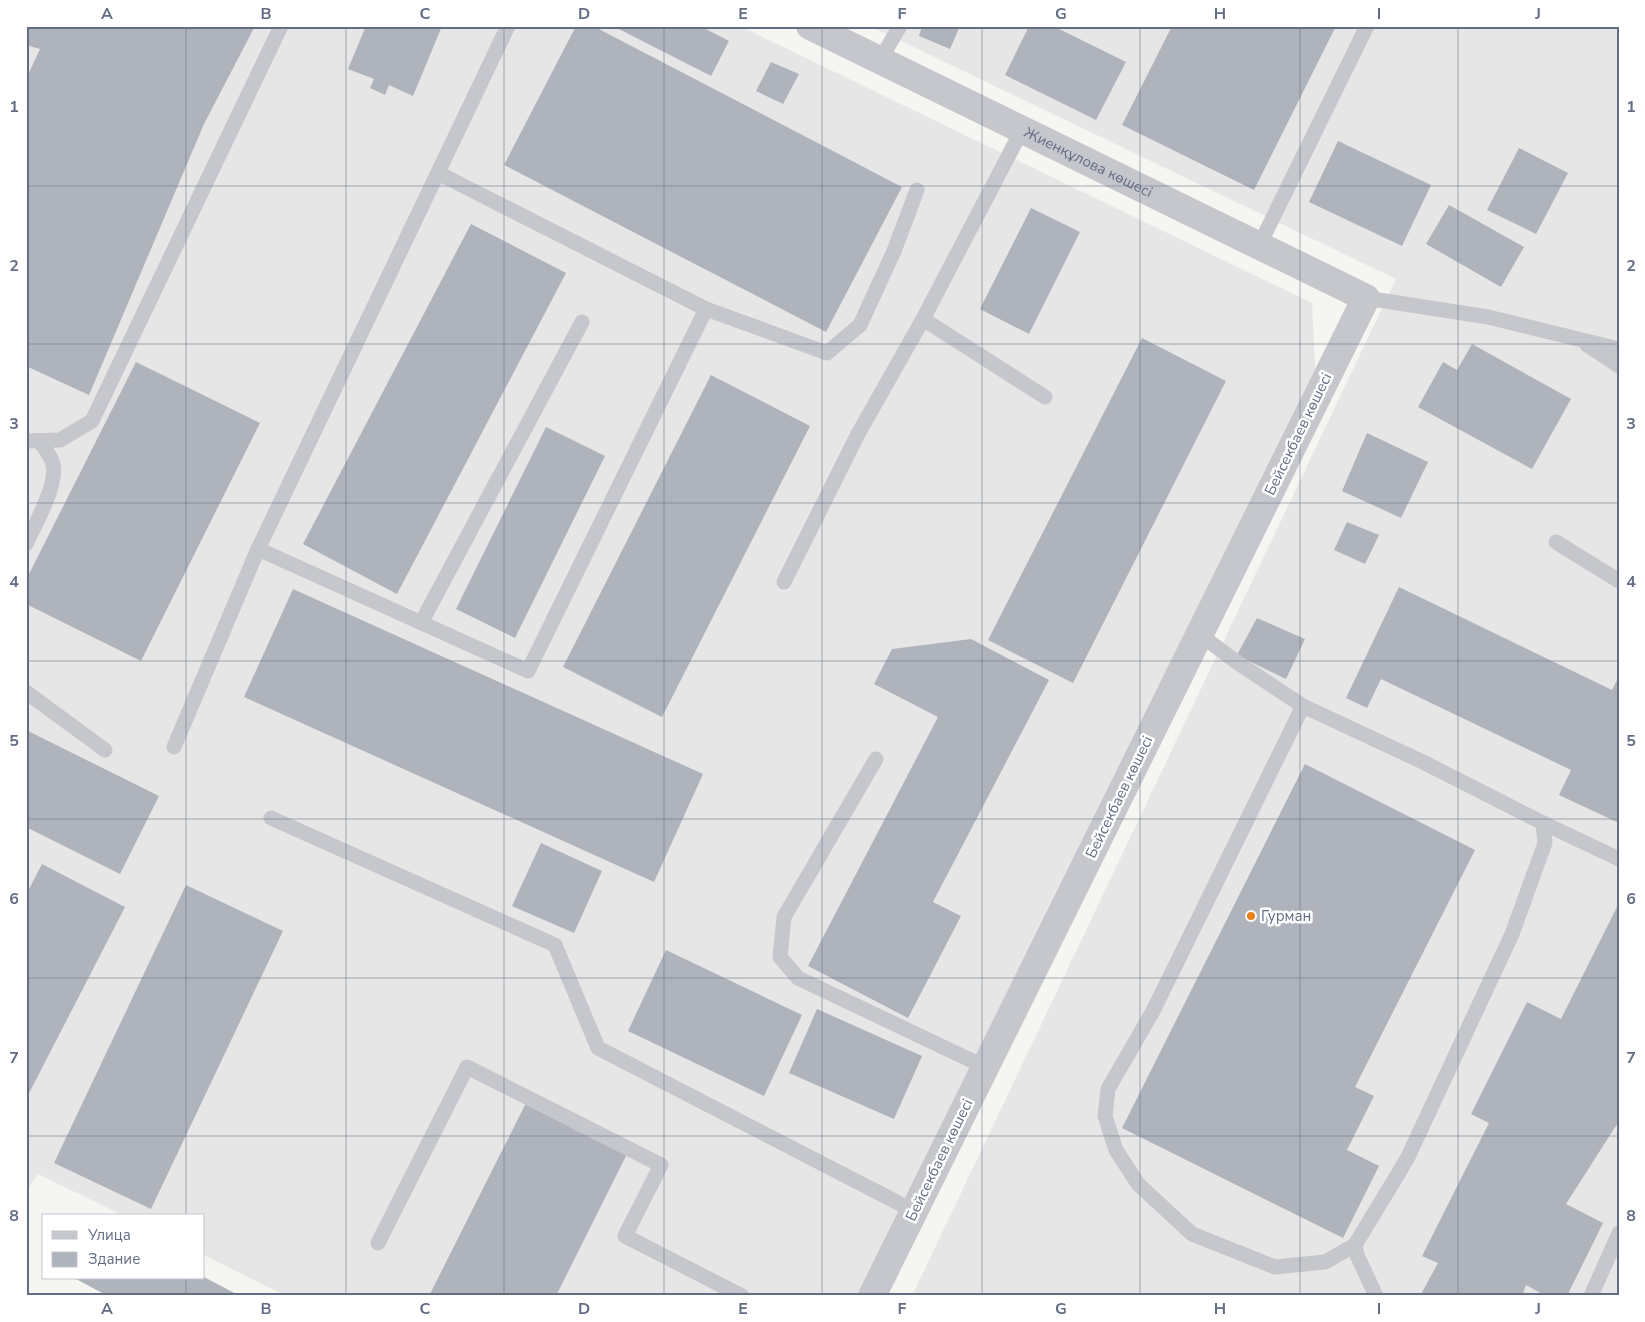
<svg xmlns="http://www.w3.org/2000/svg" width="1645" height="1322" viewBox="0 0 1645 1322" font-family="'Nunito Sans',sans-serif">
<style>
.built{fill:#e5e6e5}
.building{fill:#afb4bc}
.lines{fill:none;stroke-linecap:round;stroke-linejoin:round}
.service{stroke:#c5c7cc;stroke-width:15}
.tertiary{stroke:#c5c7cc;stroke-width:28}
.grid{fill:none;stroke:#636d84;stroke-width:1;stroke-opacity:0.55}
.poi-dot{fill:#eb811c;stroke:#fff;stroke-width:2}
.labels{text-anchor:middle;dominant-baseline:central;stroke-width:5;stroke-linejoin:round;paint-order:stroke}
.street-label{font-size:15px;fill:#636d84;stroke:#fff}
.poi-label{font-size:15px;fill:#636d84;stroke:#fff;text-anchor:start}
.neatline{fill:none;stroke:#636d84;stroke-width:2}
.grid-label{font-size:16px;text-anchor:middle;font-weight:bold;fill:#636d84}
</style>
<rect width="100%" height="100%" fill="#f5f6f2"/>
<g class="built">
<path d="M26 26H740L1312 303 1316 383 875 1296H286L204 1255V1216H124L38 1174 26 1192Z"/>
<path d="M870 26H1619V1296H912L1396 279Z"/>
</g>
<g class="building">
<path d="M26 26H255L204 124 89 395 26 366V79L40 49 26 45Z"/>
<path d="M366 26H442L413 96 389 85 385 95 370 88 374 79 348 69Z"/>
<path d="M576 26H593L902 187 826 332 504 165Z"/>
<path d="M613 26H700L729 41 711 76Z"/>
<path d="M922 26H960L950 49 919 36Z"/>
<path d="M1029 26H1053L1126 62 1096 120 1005 75Z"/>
<path d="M1172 26H1336L1254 190 1122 125Z"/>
<path d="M771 62 799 74 783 104 756 91Z"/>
<path d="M1338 141 1431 185 1402 246 1309 202Z"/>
<path d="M1519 148 1568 173 1536 234 1487 210Z"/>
<path d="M1449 205 1524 247 1501 287 1426 244Z"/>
<path d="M1031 208 1080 232 1029 334 980 309Z"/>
<path d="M471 224 566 273 397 594 303 544Z"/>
<path d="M1142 338 1226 381 1073 683 988 640Z"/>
<path d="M1472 344 1571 399 1532 469 1418 407 1443 362 1457 370Z"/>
<path d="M136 362 260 423 141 661 26 604V580Z"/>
<path d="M711 375 810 426 662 717 563 667Z"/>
<path d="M546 427 605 456 515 638 456 609Z"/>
<path d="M1367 433 1428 462 1401 518 1342 491Z"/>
<path d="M1347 522 1379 535 1365 564 1334 550Z"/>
<path d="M1399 587 1612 690 1619 676V823L1559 795 1571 770 1381 679 1367 708 1346 698Z"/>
<path d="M293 589 703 774 654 882 244 697Z"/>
<path d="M1257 618 1305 639 1286 679 1237 655Z"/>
<path d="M971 639 1049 680 933 902 961 916 908 1018 808 966 938 717 874 684 892 649Z"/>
<path d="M26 730 159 796 120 874 26 827Z"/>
<path d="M1305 764 1475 850 1355 1087 1374 1096 1347 1150 1379 1166 1343 1238 1122 1128Z"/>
<path d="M541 843 602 871 574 933 512 906Z"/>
<path d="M42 864 125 907 26 1099V895Z"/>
<path d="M186 885 283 931 151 1209 54 1163Z"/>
<path d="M1619 903V1121L1566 1204 1603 1223 1567 1296H1546L1526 1285 1522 1296H1420L1438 1263 1422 1256 1489 1123 1471 1114 1527 1002 1561 1019Z"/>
<path d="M666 950 802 1015 764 1096 628 1031Z"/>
<path d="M817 1009 922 1056 894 1119 789 1073Z"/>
<path d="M526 1103 627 1154 556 1296H429Z"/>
<path d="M204 1277 240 1296H108L74 1278Z"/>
</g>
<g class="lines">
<g class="service">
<path d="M880 60 900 26"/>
<path d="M1259 246 1367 26"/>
<path d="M1366 298 1488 317 1619 349"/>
<path d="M706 309 827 353 860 325 894 251 917 190"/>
<path d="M923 319 1045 397"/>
<path d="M1587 345 1619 366"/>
<path d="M26 441 60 440 92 421 281 26"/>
<path d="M1556 542 1619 581"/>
<path d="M26 544C35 525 58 484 53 464 51 455 44 448 39 441"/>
<path d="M258 549 528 671 706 309 438 173"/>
<path d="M784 582 858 434 923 319 1022 130"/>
<path d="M421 623 582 322"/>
<path d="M1199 634 1238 663 1303 706 1423 762 1543 823 1545 843 1512 934 1407 1159 1355 1245 1357 1255 1376 1296"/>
<path d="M26 692 105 750"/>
<path d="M1303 706 1153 1011 1108 1089 1105 1116 1116 1150 1138 1184 1192 1234 1275 1267 1325 1262 1355 1245"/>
<path d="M174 747 258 549 508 26"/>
<path d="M876 759 784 917 780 957 798 978 985 1067"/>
<path d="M271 818 555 945 598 1048 914 1211"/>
<path d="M1543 823 1619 859"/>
<path d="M378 1243 467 1067 661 1165 625 1236 742 1296"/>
<path d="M1591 1296 1619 1233"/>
</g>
<path class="tertiary" id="s1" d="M810 26 1366 298 872 1296"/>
</g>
<path class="grid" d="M186 26V1216M346 26V1296M504 26V1296M664 26V1296M822 26V1296M982 26V1296M1140 26V1296M1300 26V1296M1458 26V1296M26 186H1619M26 344H1619M26 503H1619M26 661H1619M26 819H1619M26 978H1619M26 1136H1619M186 1278V1296"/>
<circle class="poi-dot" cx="1251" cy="916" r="5"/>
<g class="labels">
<g class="street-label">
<text stroke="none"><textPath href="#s1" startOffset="310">Жиенқұлова көшесі</textPath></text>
<text transform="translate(1298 434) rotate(-64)">Бейсекбаев көшесі</text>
<text transform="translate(1119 797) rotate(-64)">Бейсекбаев көшесі</text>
<text transform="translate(939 1160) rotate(-64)">Бейсекбаев көшесі</text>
</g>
<g class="poi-label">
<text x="1261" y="916">Гурман</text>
</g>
</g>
<rect width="1645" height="1322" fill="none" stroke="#ffffff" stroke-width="55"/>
<rect x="42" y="1214" width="162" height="65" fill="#ffffff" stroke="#c1c5ce"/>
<rect x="52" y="1231" width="25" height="8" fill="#c5c7cc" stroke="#c1c5ce"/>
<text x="88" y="1240" font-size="15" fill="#636d84">Улица</text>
<rect x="52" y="1252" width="25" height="15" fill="#afb4bc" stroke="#c1c5ce"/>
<text x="88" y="1264" font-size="15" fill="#636d84">Здание</text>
<rect x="28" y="28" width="1590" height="1266" class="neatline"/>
<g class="grid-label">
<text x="107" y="19">A</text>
<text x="266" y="19">B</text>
<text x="425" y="19">C</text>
<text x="584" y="19">D</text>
<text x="743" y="19">E</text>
<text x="902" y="19">F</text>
<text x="1061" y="19">G</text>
<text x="1220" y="19">H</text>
<text x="1379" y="19">I</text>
<text x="1538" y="19">J</text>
<text x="14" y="112">1</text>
<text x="1631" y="112">1</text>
<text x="14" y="271">2</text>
<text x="1631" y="271">2</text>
<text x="14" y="429">3</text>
<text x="1631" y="429">3</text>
<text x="14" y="587">4</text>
<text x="1631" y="587">4</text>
<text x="14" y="746">5</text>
<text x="1631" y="746">5</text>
<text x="14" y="904">6</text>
<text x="1631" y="904">6</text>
<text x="14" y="1063">7</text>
<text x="1631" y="1063">7</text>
<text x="14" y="1221">8</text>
<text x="1631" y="1221">8</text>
<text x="107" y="1314">A</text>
<text x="266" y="1314">B</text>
<text x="425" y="1314">C</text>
<text x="584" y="1314">D</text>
<text x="743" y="1314">E</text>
<text x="902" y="1314">F</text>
<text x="1061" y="1314">G</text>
<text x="1220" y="1314">H</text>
<text x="1379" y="1314">I</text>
<text x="1538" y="1314">J</text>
</g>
</svg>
